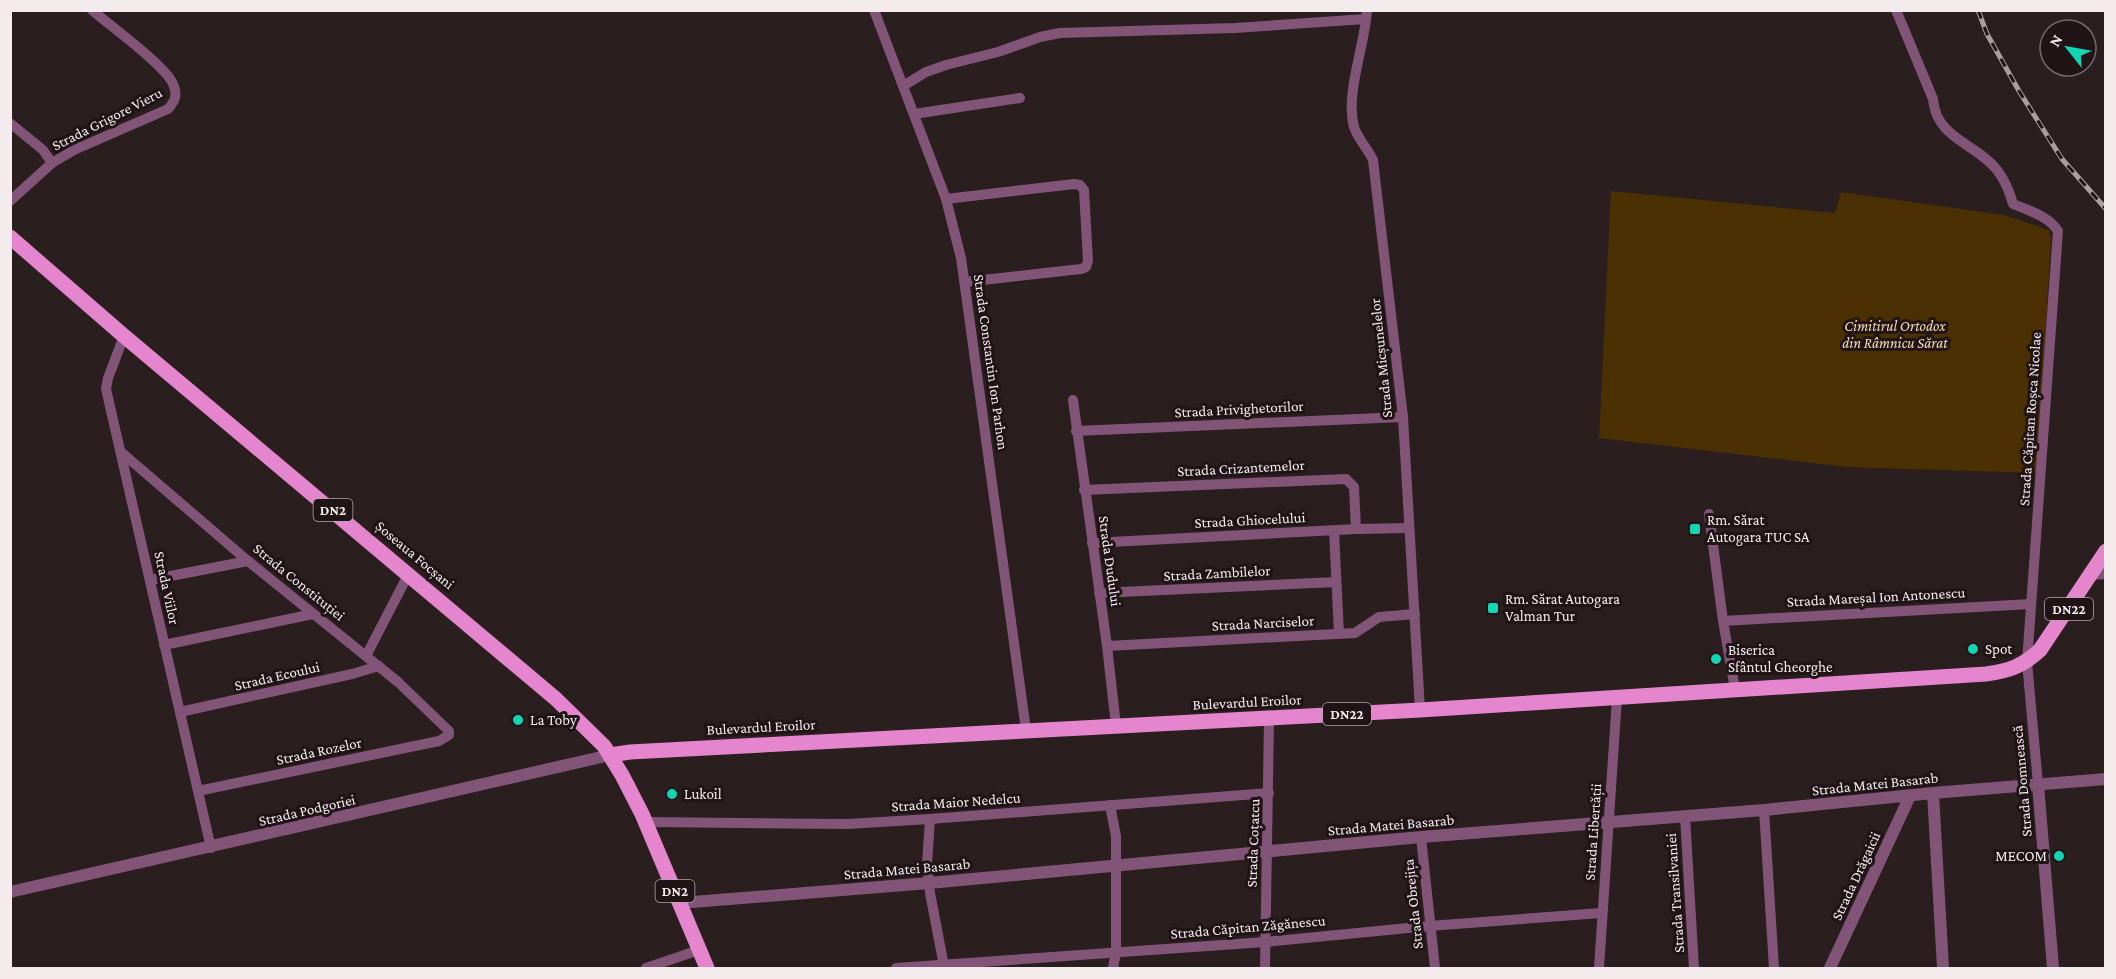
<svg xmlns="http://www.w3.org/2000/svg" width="2116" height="979" viewBox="0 0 2116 979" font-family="'Crimson Pro',serif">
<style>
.green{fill:#4a3002}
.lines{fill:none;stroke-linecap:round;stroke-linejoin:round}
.minor{stroke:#825477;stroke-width:10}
.tertiary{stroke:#825477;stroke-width:12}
.primary{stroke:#e485ce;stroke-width:15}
.rail-casing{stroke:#a99fa0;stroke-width:5}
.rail{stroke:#201416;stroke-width:3;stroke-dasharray:9;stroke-linecap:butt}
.poi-dot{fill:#14d5b3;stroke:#201416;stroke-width:2}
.labels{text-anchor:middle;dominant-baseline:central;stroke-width:6;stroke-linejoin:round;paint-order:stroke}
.shield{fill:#201416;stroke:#b4aaac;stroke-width:1.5}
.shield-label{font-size:14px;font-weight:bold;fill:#f3ebec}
.street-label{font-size:15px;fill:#f3ebec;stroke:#201416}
.park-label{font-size:15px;font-style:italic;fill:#f6dbb6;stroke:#201416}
.poi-label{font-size:15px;fill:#f3ebec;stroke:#201416;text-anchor:start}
</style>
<rect width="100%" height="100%" fill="#2a1e1f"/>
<path class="green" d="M1611 191 1835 213 1841 192 2004 215 2049 230 2051 240 2037 473 1846 467 1599 438Z"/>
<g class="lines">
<g class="minor">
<path d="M874 10 946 199 961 258 1026 730"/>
<path d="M1367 10C1365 46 1345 93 1354 127 1358 139 1368 149 1373 160L1403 417 1420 710"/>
<path d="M1896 10 1933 99C1936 139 1976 143 1997 170 2004 179 2010 193 2013 204 2030 211 2048 216 2058 231L2027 662 2038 784"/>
<path d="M903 86 926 72 946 65 998 52 1040 37 1060 33 1235 28 1366 19"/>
<path d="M914 114 1020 98"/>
<path d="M10 123 43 150 52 163"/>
<path d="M946 199 1074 184 1080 185 1084 190 1088 261 1086 267 1081 269 965 282"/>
<path d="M10 201 52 163 74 150 168 109C175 101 178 95 173 84 166 66 109 25 92 10"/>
<path d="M124 336 108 378 106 389 211 848"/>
<path d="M1073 400 1107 646 1116 726"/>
<path d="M1076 431 1403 417"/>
<path d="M121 452 248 561 398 682 449 731V735L439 741 198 791"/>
<path d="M1084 490 1346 479 1354 487 1356 529"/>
<path d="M1709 514 1723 621 1735 689"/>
<path d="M1334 531 1339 634"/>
<path d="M1092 543 1356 529 1409 528"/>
<path d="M150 580 248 561"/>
<path d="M1099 593 1336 582"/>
<path d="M1723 621 2031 604"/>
<path d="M164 645 313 614"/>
<path d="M1107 646 1355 633 1379 617 1415 614"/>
<path d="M366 656 409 573"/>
<path d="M180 712 352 674 379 666"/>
<path d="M1110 805 1116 836V952L1113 968"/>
<path d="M1764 810 1774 968"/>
<path d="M1685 816 1694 968"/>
<path d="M930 819 927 864 930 893 944 966"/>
<path d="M645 822 848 824 930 819 1269 793"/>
<path d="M1421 837 1435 968"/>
<path d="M646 968 699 950"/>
<path d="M896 968 1265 942 1429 926 1601 913"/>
<path d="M1265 968 1269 719"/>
<path d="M1599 968 1617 698"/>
</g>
<g class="tertiary">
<path d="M2091 574 2106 573"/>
<path d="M2038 784 2053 968"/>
<path d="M1933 793 1943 968"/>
<path d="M10 892 610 755"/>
<path d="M680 903 929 883 1421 837 1764 810 1933 793 2106 779"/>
<path d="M1830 968 1910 796"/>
</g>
<g class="primary">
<path d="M10 237 124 336 556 699 604 746 622 775 642 814 707 968"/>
<path d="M610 755 630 752 1420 710 1986 674C2009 671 2023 666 2040 650L2106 551"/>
</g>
<defs>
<path id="rail" d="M1978 10 1987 34 2019 91 2062 159 2106 209"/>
</defs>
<use href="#rail" class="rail-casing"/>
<use href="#rail" class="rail"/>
</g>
<g class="poi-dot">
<rect x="1689" y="523" width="12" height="12" rx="3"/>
<rect x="1487" y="602" width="12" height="12" rx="3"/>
<circle cx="1973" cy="649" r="6"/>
<circle cx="1716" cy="659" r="6"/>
<circle cx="518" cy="720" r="6"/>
<circle cx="672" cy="794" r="6"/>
<circle cx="2059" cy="856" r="6"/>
</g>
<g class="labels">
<g class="shield">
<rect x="313.5" y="499" width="39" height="22" rx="4.5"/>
<rect x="2045" y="598" width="48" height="22" rx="4.5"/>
<rect x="1323" y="703" width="48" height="22" rx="4.5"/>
<rect x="655.5" y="880" width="39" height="22" rx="4.5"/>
</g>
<g class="shield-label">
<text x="333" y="510">DN2</text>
<text x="2069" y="609">DN22</text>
<text x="1347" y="714">DN22</text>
<text x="675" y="891">DN2</text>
</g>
<g class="street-label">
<text transform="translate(107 119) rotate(-27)">Strada Grigore Vieru</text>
<text transform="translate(1381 358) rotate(-96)">Strada Micșunelelor</text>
<text transform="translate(991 362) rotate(82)">Strada Constantin Ion Parhon</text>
<text transform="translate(1239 409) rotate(-3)">Strada Privighetorilor</text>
<text transform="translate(2030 419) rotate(-86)">Strada Căpitan Roșca Nicolae</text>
<text transform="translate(1241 468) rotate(-3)">Strada Crizantemelor</text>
<text transform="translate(1250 520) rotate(-3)">Strada Ghiocelului</text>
<text transform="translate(415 555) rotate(40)">Șoseaua Focșani</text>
<text transform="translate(1110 561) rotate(82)">Strada Dudului</text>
<text transform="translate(1217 573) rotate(-3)">Strada Zambilelor</text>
<text transform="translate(299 582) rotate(39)">Strada Constituției</text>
<text transform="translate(167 588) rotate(78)">Strada Viilor</text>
<text transform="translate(1876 597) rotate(-3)">Strada Mareșal Ion Antonescu</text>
<text transform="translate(1263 623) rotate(-3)">Strada Narciselor</text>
<text transform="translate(277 676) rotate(-13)">Strada Ecoului</text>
<text transform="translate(1247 702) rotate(-3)">Bulevardul Eroilor</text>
<text transform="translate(761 727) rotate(-3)">Bulevardul Eroilor</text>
<text transform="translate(319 751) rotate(-12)">Strada Rozelor</text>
<text transform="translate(2022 781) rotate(-95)">Strada Domnească</text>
<text transform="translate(1875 784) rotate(-6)">Strada Matei Basarab</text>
<text transform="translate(956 802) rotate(-4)">Strada Maior Nedelcu</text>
<text transform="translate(307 810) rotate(-13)">Strada Podgoriei</text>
<text transform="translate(1391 825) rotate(-5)">Strada Matei Basarab</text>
<text transform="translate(1593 832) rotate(-86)">Strada Libertății</text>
<text transform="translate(1253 843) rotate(-88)">Strada Coțatcu</text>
<text transform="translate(907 869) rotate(-5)">Strada Matei Basarab</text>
<text transform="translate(1856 876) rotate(-65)">Strada Drăgaicii</text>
<text transform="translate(1675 893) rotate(-94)">Strada Transilvaniei</text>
<text transform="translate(1413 904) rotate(-96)">Strada Obrejița</text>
<text transform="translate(1248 927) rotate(-5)">Strada Căpitan Zăgănescu</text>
</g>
<g class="park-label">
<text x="1895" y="326">Cimitirul Ortodox<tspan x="1895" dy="17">din Râmnicu Sărat</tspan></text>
</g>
<g class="poi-label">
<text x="1707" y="520">Rm. Sărat<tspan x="1707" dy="17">Autogara TUC SA</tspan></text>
<text x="1505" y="599">Rm. Sărat Autogara<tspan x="1505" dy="17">Valman Tur</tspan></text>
<text x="1985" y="649">Spot</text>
<text x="1728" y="650">Biserica<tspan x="1728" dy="17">Sfântul Gheorghe</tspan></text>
<text x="530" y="720">La Toby</text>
<text x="684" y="794">Lukoil</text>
<text x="2047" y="856" text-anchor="end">MECOM</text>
</g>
</g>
<rect width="2116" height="979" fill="none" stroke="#f3ebec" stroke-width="24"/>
<g transform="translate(2068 48) rotate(301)"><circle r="28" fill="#201416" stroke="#746a6c" stroke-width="1.5"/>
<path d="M0-4.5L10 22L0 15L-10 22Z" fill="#14d5b3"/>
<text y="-9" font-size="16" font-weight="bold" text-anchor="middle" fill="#f3ebec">N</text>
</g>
</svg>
